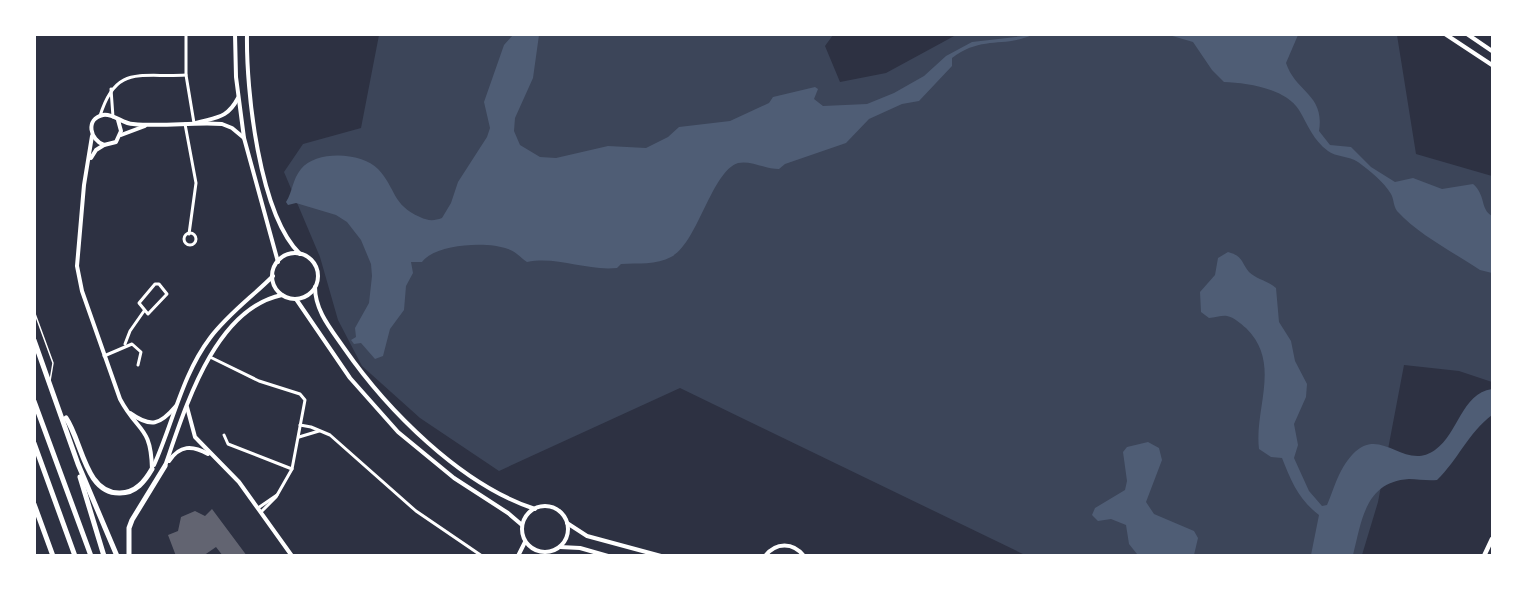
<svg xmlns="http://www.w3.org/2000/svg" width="1527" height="590" viewBox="0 0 1527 590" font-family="Signika,sans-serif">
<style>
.green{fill:#3c4559}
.water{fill:#4f5d75}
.building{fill:#626471}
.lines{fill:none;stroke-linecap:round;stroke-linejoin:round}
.service{stroke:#fff;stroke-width:1.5}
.minor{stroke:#fff;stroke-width:3}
.tertiary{stroke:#fff;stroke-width:4}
.secondary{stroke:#fff;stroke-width:4.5}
.motorway{stroke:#fff;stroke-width:5}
</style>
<rect width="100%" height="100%" fill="#2d3142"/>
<path class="green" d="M379 35H833L825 46 840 82 886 73 956 35H1397L1416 154 1492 176V382L1459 371 1404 365 1378 502 1362 555H1025L680 388 499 471 420 418 362 366 338 320 320 257 284 172 303 144 361 128Z"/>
<g class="water">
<path d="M513 35H539L533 78 515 118 514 131 520 145 540 157 556 158 608 146 646 148 668 137 679 127 730 121 769 103 773 97 815 87 818 89 814 99 823 106 867 104 894 93 924 76 946 56 972 42 1032 35C1003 48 982 35 952 58V66L919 101 902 104 869 119 846 143 785 164 779 169C766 169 750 160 738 163 711 172 698 243 671 257 657 265 637 263 621 264L617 268C585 271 558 256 527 262 521 258 515 251 508 249 487 241 435 244 422 262H411L413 273 406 286 404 310 390 329 383 356 375 359 361 343 354 344 351 340 356 337 355 328 369 303 372 276 371 264 361 240 347 222 336 215 296 203 288 205 286 202C293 191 292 180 301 169 316 150 362 152 378 169 396 188 392 205 420 217 428 221 434 221 442 218L451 203 458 182 487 137 490 128 484 102 504 45Z"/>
<path d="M1169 35H1298L1286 63C1296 93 1325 94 1319 131L1330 145 1351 147 1371 167 1395 182 1413 178 1442 189 1473 184C1486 195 1480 209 1492 216V273L1480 270C1453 252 1419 235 1397 211 1393 205 1394 199 1391 194 1384 182 1369 170 1358 162 1349 156 1336 157 1328 151 1313 140 1308 125 1299 110 1285 88 1247 83 1224 82L1212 70 1193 42Z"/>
<path d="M1228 252C1243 256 1241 262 1249 272 1256 279 1268 281 1276 288L1279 322 1291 341 1295 361 1307 384 1306 397 1294 424 1298 445 1294 458 1309 491 1322 506 1327 505C1332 494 1335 482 1341 471 1375 410 1400 475 1435 450 1459 433 1461 394 1492 389V415C1468 433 1458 460 1437 480 1427 481 1418 479 1409 479 1365 482 1362 520 1353 555H1311L1319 515C1299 500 1291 481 1282 458L1271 457 1259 449C1254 408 1282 363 1246 328 1241 324 1234 317 1227 316 1222 315 1215 318 1209 318L1201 312 1200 292 1215 275 1218 258Z"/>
<path d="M1148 442 1159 448 1162 460 1146 502 1154 514 1194 531 1198 538 1194 555 1137 554 1129 544 1126 525 1111 519 1098 521 1092 515 1095 508 1125 490 1127 481 1123 452 1127 447Z"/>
</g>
<path class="building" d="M212 509 247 556H223L216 547 203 556H176L168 535 178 531 181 517 195 511 205 516Z"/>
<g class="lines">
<path class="service" d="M34 311 53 363 50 381"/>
<g class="minor">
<path d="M186 34V75L194 123"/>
<path d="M111 89 113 117"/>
<path d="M100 116C116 64 140 78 186 75"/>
<path d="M185 124 196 183 189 234"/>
<circle cx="190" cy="239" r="6"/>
<path d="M155 284H159L167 294 148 314 139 303Z"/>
<path d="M125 344 130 331 144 311"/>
<path d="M104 356 132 344 141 352 138 365"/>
<path d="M210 357 259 381 300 394 305 400 292 469 276 497 261 512"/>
<path d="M300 425 311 427 330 435 416 511 482 556"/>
<path d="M224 435 228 444 292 469"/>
<path d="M299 437 319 431"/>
<path d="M258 508 277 495"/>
</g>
<g class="tertiary">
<path d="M235 34 236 77 244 138 278 262"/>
<path d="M247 34C246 90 259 214 300 254"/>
<path d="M1445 34 1492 65"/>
<path d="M1467 34 1492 51"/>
<path d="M118 120 121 131 116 142 104 145C90 140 85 119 103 115 113 113 123 124 133 124 163 127 192 122 222 124L232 128 244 138"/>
<path d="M196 123C216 117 227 119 238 98"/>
<path d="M121 135 145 126"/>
<path d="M92 136 84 185 77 266 82 291 120 399C138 433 151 425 152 469"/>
<path d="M91 158 96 150 104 145"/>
<circle cx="295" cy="276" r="23"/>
<path d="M315 287C315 311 331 329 344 348 387 410 461 485 535 509"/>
<path d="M296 299 350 378 398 432 454 478 508 513 522 525"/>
<path d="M187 407 195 437 239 482 292 556"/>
<path d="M130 413C151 428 160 425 176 406"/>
<path d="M169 461C180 445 192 445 208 454"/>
<path d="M154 465C173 423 182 375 210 338 228 314 252 297 273 276"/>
<path d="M165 466C185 409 214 309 282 295"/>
<circle cx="545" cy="529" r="23"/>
<path d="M567 523 587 536 661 556"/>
<path d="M560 547 580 548 608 556"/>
<path d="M518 556 525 542"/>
<path d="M765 556C776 542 793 542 804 556"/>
</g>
<path class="secondary" d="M1484 556 1492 539"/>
<g class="motorway">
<path d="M34 340 78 464 117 556"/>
<path d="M34 401 91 556"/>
<path d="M66 418C82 441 85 494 120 493 136 493 145 481 152 469"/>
<path d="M34 443 75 556"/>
<path d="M80 477 104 556"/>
<path d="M34 504 53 556"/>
<path d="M129 556V528L132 520 165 466"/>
</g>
</g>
<rect width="1527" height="590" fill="none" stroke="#ffffff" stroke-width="72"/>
</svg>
